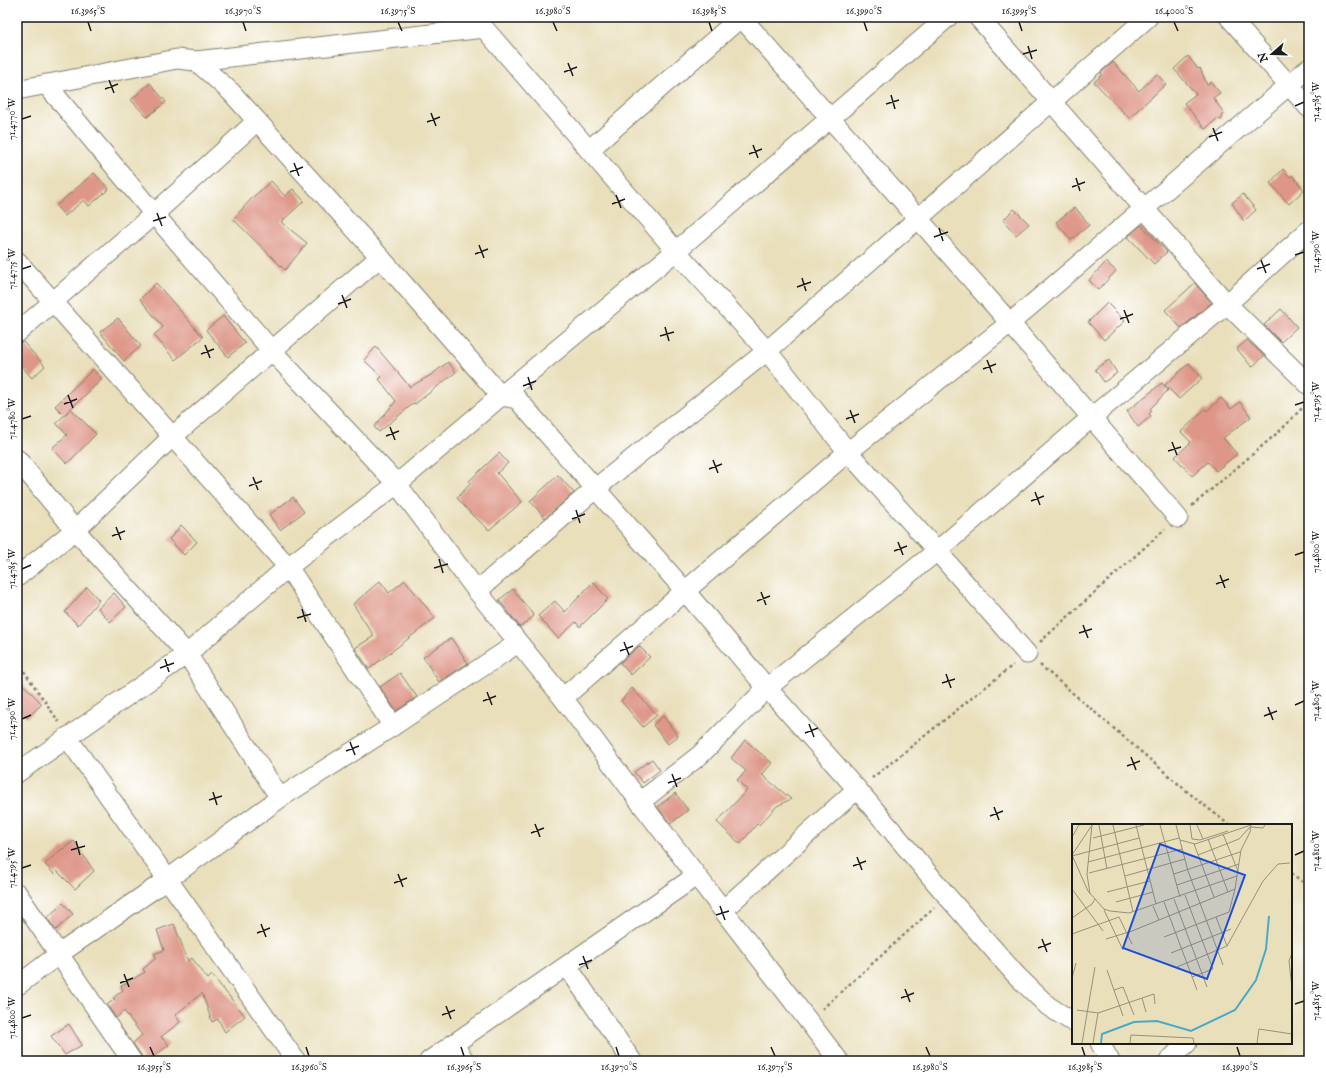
<svg xmlns="http://www.w3.org/2000/svg" width="1326" height="1078" viewBox="0 0 1326 1078" font-family="'IM FELL English',serif">
<style>
.building{fill:#de9688}
.lines{fill:none;stroke-linecap:round;stroke-linejoin:round}
.minor-casing{stroke:#827e6c;stroke-width:21}
.path{stroke:#827e6c;stroke-width:2.5;stroke-dasharray:3 3;stroke-linecap:butt}
.minor{stroke:#fff;stroke-width:19}
.ticks{fill:none;stroke:#1c1c1c;stroke-width:1.5}
.inset-river{fill:none;stroke:#48aac7;stroke-width:2}
.inset-road{fill:none;stroke:#97917b;stroke-width:1}
.view{fill:#1d4ed8;fill-opacity:0.15;stroke:#1d4ed8;stroke-width:2}
.inset-edge{fill:none;stroke:#1c1c1c;stroke-width:2}
.neatline{fill:none;stroke:#1c1c1c;stroke-width:1.5}
.ticks-label{font-size:10px;text-anchor:middle;fill:#1c1c1c}
</style>
<rect width="100%" height="100%" fill="#fff"/>
<filter id="ink" filterUnits="userSpaceOnUse"><feTurbulence type="fractalNoise" baseFrequency=".025" numOctaves="2"/><feDisplacementMap in="SourceGraphic" scale="8" xChannelSelector="R" yChannelSelector="G"/><feConvolveMatrix kernelMatrix="1 2 1 2 8 2 1 2 1" color-interpolation-filters="sRGB"/></filter>
<filter id="wash" filterUnits="userSpaceOnUse"><feTurbulence type="fractalNoise" baseFrequency=".012" numOctaves="4" result="noise"/><feDisplacementMap in="SourceGraphic" scale="16" xChannelSelector="R" yChannelSelector="G"/><feGaussianBlur stdDeviation="0.9" result="paint"/><feColorMatrix in="noise" values="0 0 0 0 0 0 0 0 0 0 0 0 0 0 0 0 0 1.4 0 .05"/><feComposite in="paint" operator="in"/></filter>
<g filter="url(#wash)">
<rect width="100%" height="100%" fill="#e9dfbb"/>
<g id="blocks">
<g class="building">
<path d="M1188 56 1198 69 1200 68 1207 85 1211 82 1220 93 1213 98 1224 113 1221 116 1222 119 1220 120 1218 118 1205 129 1184 103 1196 94 1174 69Z"/>
<path d="M1113 62 1139 91 1157 74 1166 84 1129 118 1094 82 1102 75 1101 73Z"/>
<path d="M150 83 166 102 147 117 131 100Z"/>
<path d="M1283 169 1290 177 1292 175 1304 190 1289 204 1270 183Z"/>
<path d="M94 173 109 189 89 206 84 200 65 216 56 206Z"/>
<path d="M271 181 285 196 293 189 304 201 281 222 307 243 285 270 233 219 252 198Z"/>
<path d="M1243 194 1256 210 1244 221 1232 203Z"/>
<path d="M1075 207 1089 225 1071 240 1056 222Z"/>
<path d="M1014 209 1029 224 1016 235 1003 220Z"/>
<path d="M1141 225 1167 252 1154 264 1128 237Z"/>
<path d="M1106 262 1116 271 1098 290 1089 280Z"/>
<path d="M156 283 203 337 175 360 154 335 163 327 140 299Z"/>
<path d="M1195 283 1211 303 1181 328 1165 310Z"/>
<path d="M1107 303 1125 321 1104 340 1088 322Z"/>
<path d="M1281 309 1297 327 1281 342 1264 325Z"/>
<path d="M223 316 245 343 228 357 206 330Z"/>
<path d="M118 318 141 346 124 361 100 332Z"/>
<path d="M1247 340 1264 356 1252 367 1237 349Z"/>
<path d="M23 342 45 366 32 378 17 361V344Z"/>
<path d="M376 347 410 387 431 375 448 362 456 372 415 404 414 403 379 432 374 427 396 401 379 379 382 377 364 360Z"/>
<path d="M1109 360 1117 373 1104 382 1095 369Z"/>
<path d="M1189 363 1202 378 1179 399 1165 385Z"/>
<path d="M93 369 102 379 64 415 55 406Z"/>
<path d="M1162 383 1168 390 1150 409 1152 411 1149 414 1151 416 1138 427 1127 411Z"/>
<path d="M1221 398 1231 409 1240 402 1251 417 1223 438 1237 454 1216 471 1208 462 1192 476 1175 457 1191 442 1181 432 1205 409 1207 411Z"/>
<path d="M71 409 96 434 67 464 52 448 67 435 56 423Z"/>
<path d="M499 453 508 463 497 473 522 502 489 530 475 517H474L457 498 471 483 469 481Z"/>
<path d="M558 475 574 493 545 518 530 501Z"/>
<path d="M293 497 304 512 280 530 269 515Z"/>
<path d="M181 525 197 542 184 555 169 539 175 533Z"/>
<path d="M405 580 435 618 369 669 355 648 374 636 353 604 380 581 389 593Z"/>
<path d="M593 582 608 599 580 627 576 622 558 638 538 616 555 601 565 612Z"/>
<path d="M87 587 99 600 78 625 65 612Z"/>
<path d="M513 589 534 616 520 627 499 600Z"/>
<path d="M114 593 126 607 110 622 98 608Z"/>
<path d="M451 638 468 663 439 682 423 657Z"/>
<path d="M639 646 650 657 631 675 620 663Z"/>
<path d="M400 673 417 697 396 711 380 687Z"/>
<path d="M17 678 42 704 27 718 17 708Z"/>
<path d="M632 688 657 715 643 727 621 701Z"/>
<path d="M663 716 678 736 668 744 653 725Z"/>
<path d="M745 740 772 763 762 775 791 799 777 806 759 825 757 824 740 844 717 822 747 790 737 780 746 771 731 758Z"/>
<path d="M652 759 660 770 643 783 634 772Z"/>
<path d="M675 793 688 810 670 824 658 807Z"/>
<path d="M74 841 94 871 75 889 57 871 54 874 45 864 63 848V849Z"/>
<path d="M63 903 73 914 56 930 47 918Z"/>
<path d="M174 924 188 961 192 958 208 979 212 975 245 1016 225 1032 218 1019 212 1022 202 993 175 1015 180 1022 161 1037 169 1045 148 1061H143L141 1055 133 1043 142 1035 124 1011 116 1018 107 1005 115 999 113 998 123 990 121 986 145 972 143 969 156 958 154 954 164 950 157 930Z"/>
<path d="M69 1024 82 1045 65 1055 51 1036Z"/>
</g>
</g>
</g>
<g filter="url(#ink)">
<use href="#blocks" fill-opacity="0" stroke="#827e6c" stroke-width="1"/>
<g class="lines">
<defs>
<g id="minor">
<path d="M741 17 1010 323 1178 518"/>
<path d="M978 17 1227 304 1309 385"/>
<path d="M1229 17 1309 108"/>
<path d="M196 61 484 28 676 251 767 351 848 452 937 551 1027 654"/>
<path d="M46 84 154 214 272 351 397 484 477 591 563 698 640 802 839 1061"/>
<path d="M17 90 177 59 196 61 231 92 380 257 501 396 517 399 685 591 767 688 857 789 947 896 1016 975 1048 1006 1073 1022"/>
<path d="M589 150 741 17"/>
<path d="M17 261 288 567 393 726"/>
<path d="M17 333 154 214 257 121"/>
<path d="M17 459 75 530 187 654 280 798"/>
<path d="M17 577 75 530 172 437 380 257"/>
<path d="M477 591 596 488 767 351 1148 17"/>
<path d="M563 698 685 591 848 452 1010 323 1309 68"/>
<path d="M67 737 296 1061"/>
<path d="M17 773 187 654 288 567 397 484 501 396 676 251 948 17"/>
<path d="M640 802 700 755 767 688 937 551 1092 417 1227 304 1309 230"/>
<path d="M17 893 132 1061"/>
<path d="M723 910 857 789"/>
<path d="M567 966 632 1061"/>
<path d="M17 986 59 954 168 879 280 798 393 726 518 643"/>
<path d="M1100 1043 1110 1061"/>
<path d="M453 1044 465 1061"/>
<path d="M429 1061 696 876"/>
<path d="M1169 1061 1187 1043"/>
</g>
</defs>
<use href="#minor" class="minor-casing"/>
<g class="path">
<path d="M1192 506 1282 429 1307 403"/>
<path d="M1040 642 1165 529"/>
<path d="M17 661 59 722"/>
<path d="M1040 665 1189 793 1229 825"/>
<path d="M872 778 1013 665"/>
<path d="M1291 873 1309 887"/>
<path d="M822 1009 934 908"/>
</g>
<use href="#minor" class="minor"/>
</g>
</g>
<path class="ticks" d="M88 22 91 31M243 22 246 31M398 22 402 31M553 22 557 31M709 22 712 31M864 22 867 31M1019 22 1022 31M1174 22 1178 31M1028 46 1032 59M1023 54 1037 50M568 63 573 76M564 72 577 67M109 80 114 93M105 89 118 84M891 95 895 109M886 104 899 100M1295 106 1304 102M431 113 436 126M22 119 31 116M427 122 440 117M1213 128 1218 141M1209 137 1222 132M753 145 758 158M749 154 762 149M294 163 299 176M290 172 303 167M1076 178 1080 191M1072 187 1085 182M616 195 621 208M612 204 625 199M157 213 162 226M153 221 166 217M939 228 943 241M934 237 948 232M479 245 484 258M475 254 488 249M1295 255 1304 252M1261 260 1266 273M22 269 31 266M1257 269 1270 264M802 278 806 291M797 287 811 282M342 295 347 308M338 304 351 299M1124 310 1129 323M1120 319 1133 314M665 327 669 341M660 336 674 332M205 345 210 358M201 354 214 349M987 360 992 373M983 369 996 364M528 377 532 390M523 386 536 381M68 395 73 408M64 404 77 399M1295 405 1304 402M850 410 855 423M22 419 31 416M846 419 859 414M390 427 395 440M386 436 399 431M1172 442 1177 455M1168 451 1181 447M713 460 718 473M709 469 722 464M253 477 258 490M249 486 262 481M1035 492 1040 505M1031 501 1044 496M576 510 580 523M572 519 585 514M116 527 121 540M112 536 125 531M898 542 903 555M894 551 907 546M1295 555 1304 552M439 559 443 573M434 568 448 564M22 569 31 565M1220 575 1225 588M1216 584 1229 579M761 592 766 605M757 601 770 596M302 609 306 622M297 618 311 614M1083 625 1088 638M1079 633 1092 629M624 642 629 655M620 651 633 646M165 659 169 672M160 668 174 663M946 674 951 688M942 683 955 679M487 692 492 705M483 701 496 696M1295 705 1304 701M1268 707 1273 720M1264 716 1277 711M22 719 31 715M809 724 814 737M805 733 818 728M350 742 355 755M346 751 359 746M1131 757 1136 770M1127 766 1140 761M672 774 677 787M668 783 681 778M213 792 217 805M209 800 222 796M994 807 999 820M990 816 1003 811M535 824 540 837M531 833 544 828M76 841 80 855M71 850 85 846M1295 855 1304 851M857 857 862 870M853 866 866 861M22 868 31 865M398 874 403 887M394 883 407 878M720 906 725 920M716 915 729 911M261 924 266 937M257 933 270 928M1042 939 1047 952M1038 948 1051 943M583 956 588 969M579 965 592 960M124 974 129 987M120 983 133 978M905 989 910 1002M901 998 914 993M1295 1004 1304 1001M446 1006 451 1019M442 1015 455 1010M22 1018 31 1015M150 1047 154 1056M306 1047 309 1056M461 1047 464 1056M616 1047 619 1056M771 1047 775 1056M926 1047 930 1056M1082 1047 1085 1056M1237 1047 1240 1056"/>
<g transform="translate(1072 824)">
<rect width="220" height="220" fill="#e9dfbb"/>
<path class="inset-river" d="M29 219 30 210 62 198 85 197 119 207 163 186 184 156 194 125 197 92"/>
<path class="inset-road" d="M27 1 35 45M41 1 61 88M64 1 84 80M88 1 108 73M104 1 116 47 151 141M118 1 120 15 128 16 156 7M125 1 131 15M179 3 191 4 193 1M151 10 166 47M0 13 7 1M21 14 72 1M136 15 156 68M108 16 123 20 179 1M122 20 142 73M0 31 16 67 32 85 38 87 57 89 165 52M0 31 20 1M126 31 167 15 178 3M0 32 67 14M16 38 107 14M17 49 110 25M102 50 168 28M53 52 113 35M105 61 167 40M0 65 31 107M35 68 78 57M18 70 15 50 20 1M113 71 141 145 120 153M102 75 135 163M44 78 81 68M92 78 125 166M81 82 87 96M32 86 51 126M144 93 155 122M0 94 20 80 23 75M0 110 47 93 60 120M92 113 157 88 163 65M34 115 60 107 163 65 169 26 178 8 179 1M99 129 159 105M220 129 217 137 220 164M105 143 155 122 191 57 206 40 218 39M35 146 51 192M0 154 4 139M42 166 51 163 62 191M70 174 74 188M5 186 26 189 82 170 83 180M10 219 23 143M21 219 26 189M58 219 59 211 121 214 122 219M185 219 187 205 220 210"/>
<path class="view" d="M88 20 173 51 135 155 51 124Z"/>
<rect width="220" height="220" class="inset-edge"/>
</g>
<rect width="1326" height="1078" fill="none" stroke="#fff" stroke-width="44"/>
<g transform="translate(1272 54) rotate(250)" stroke="#ffffff" stroke-width="3" paint-order="stroke">
<path d="M0-3L7 15L0 10L-7 15Z" fill="#1c1c1c"/>
<text y="-6" font-size="11" font-weight="bold" text-anchor="middle" fill="#1c1c1c">N</text>
</g>
<rect x="22" y="22" width="1282" height="1034" class="neatline"/>
<g class="ticks-label">
<text x="88" y="14">16.3965°S</text>
<text x="243" y="14">16.3970°S</text>
<text x="398" y="14">16.3975°S</text>
<text x="553" y="14">16.3980°S</text>
<text x="709" y="14">16.3985°S</text>
<text x="864" y="14">16.3990°S</text>
<text x="1019" y="14">16.3995°S</text>
<text x="1174" y="14">16.4000°S</text>
<text transform="translate(1315 102) rotate(-90)" y="4">71.4785°W</text>
<text transform="translate(11 119) rotate(-90)" y="4">71.4770°W</text>
<text transform="translate(1315 252) rotate(-90)" y="4">71.4790°W</text>
<text transform="translate(11 269) rotate(-90)" y="4">71.4775°W</text>
<text transform="translate(1315 402) rotate(-90)" y="4">71.4795°W</text>
<text transform="translate(11 419) rotate(-90)" y="4">71.4780°W</text>
<text transform="translate(1315 552) rotate(-90)" y="4">71.4800°W</text>
<text transform="translate(11 569) rotate(-90)" y="4">71.4785°W</text>
<text transform="translate(1315 701) rotate(-90)" y="4">71.4805°W</text>
<text transform="translate(11 719) rotate(-90)" y="4">71.4790°W</text>
<text transform="translate(1315 851) rotate(-90)" y="4">71.4810°W</text>
<text transform="translate(11 868) rotate(-90)" y="4">71.4795°W</text>
<text transform="translate(1315 1001) rotate(-90)" y="4">71.4815°W</text>
<text transform="translate(11 1018) rotate(-90)" y="4">71.4800°W</text>
<text x="154" y="1070">16.3955°S</text>
<text x="309" y="1070">16.3960°S</text>
<text x="464" y="1070">16.3965°S</text>
<text x="619" y="1070">16.3970°S</text>
<text x="775" y="1070">16.3975°S</text>
<text x="930" y="1070">16.3980°S</text>
<text x="1085" y="1070">16.3985°S</text>
<text x="1240" y="1070">16.3990°S</text>
</g>
</svg>
